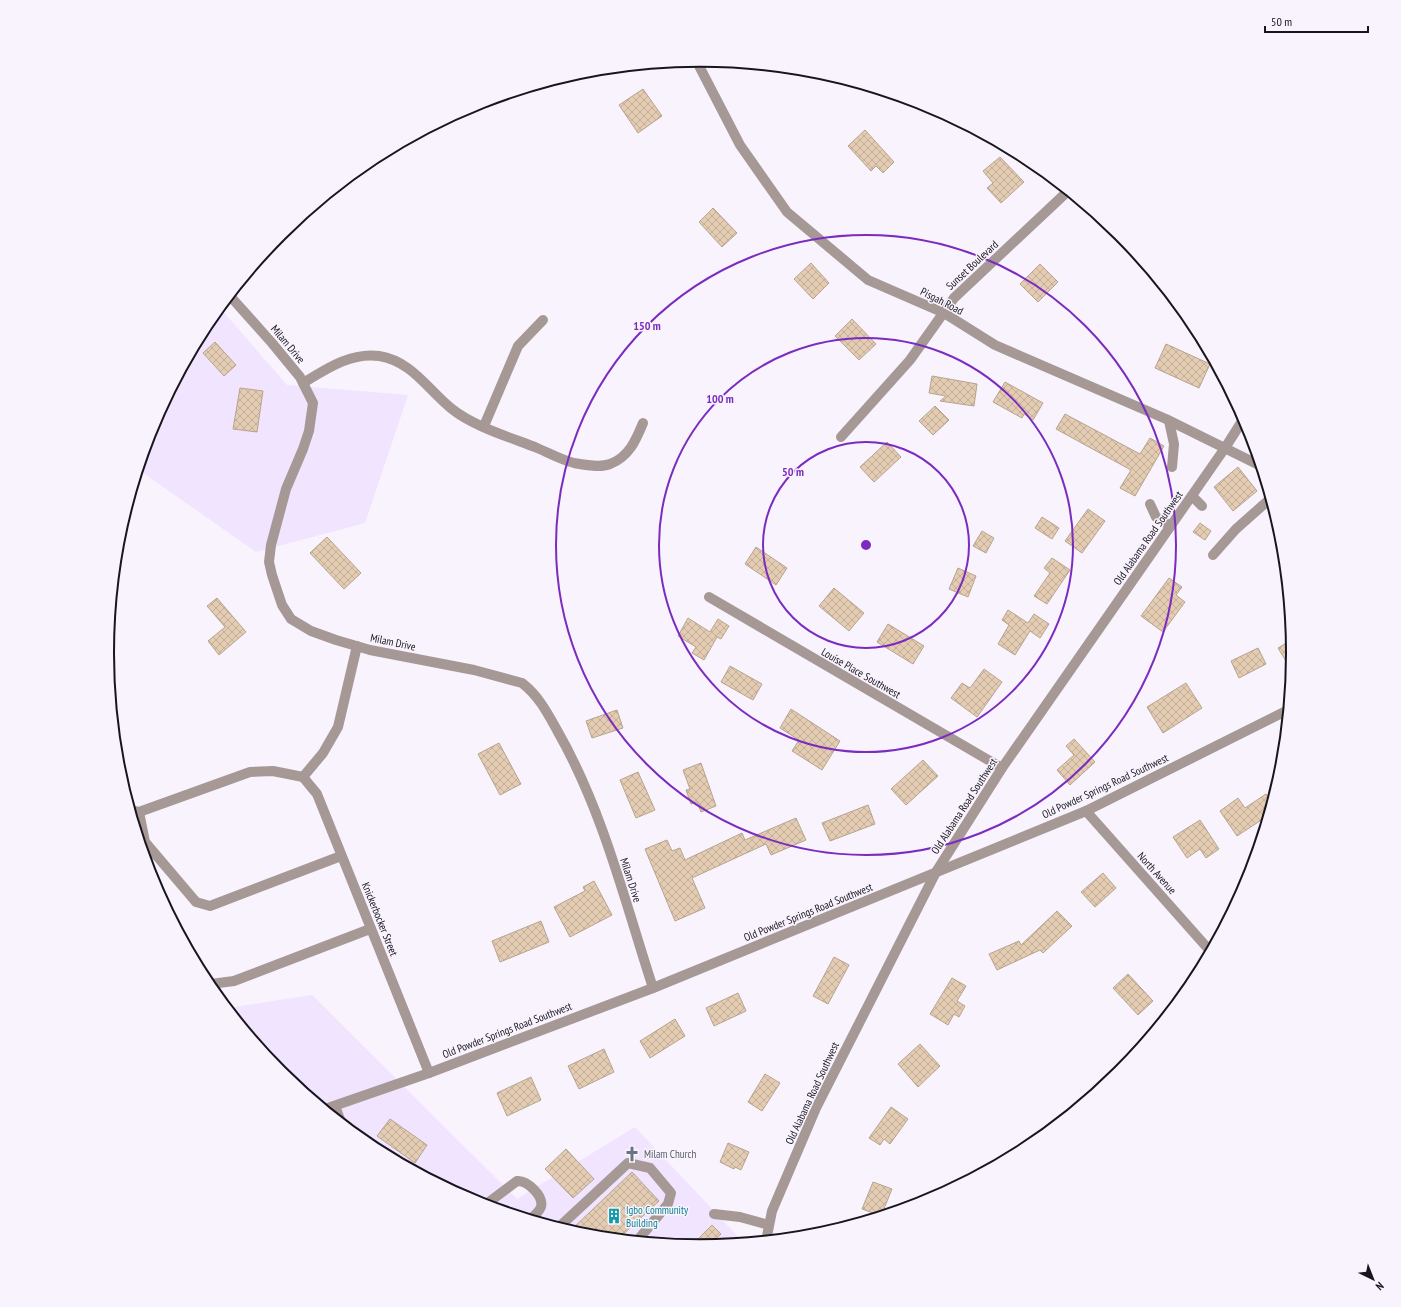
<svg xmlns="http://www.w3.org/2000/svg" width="1401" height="1307" viewBox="0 0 1401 1307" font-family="'PT Sans Narrow',sans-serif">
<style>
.built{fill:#f0e4ff}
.building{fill:url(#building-cross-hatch);stroke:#b7a48f}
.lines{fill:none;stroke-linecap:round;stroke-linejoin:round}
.minor{stroke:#a69995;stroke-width:10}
.ring{fill:none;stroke:#7b2cbf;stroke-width:2}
.labels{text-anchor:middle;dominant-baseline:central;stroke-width:3;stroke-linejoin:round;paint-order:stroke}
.street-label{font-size:11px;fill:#19151e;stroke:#f8f3fd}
.worship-label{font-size:11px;fill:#5b616d;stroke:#f8f3fd;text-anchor:start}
.culture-label{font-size:11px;fill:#0d838f;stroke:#f8f3fd;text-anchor:start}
.rim{fill:none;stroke:#19151e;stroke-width:2}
.centre{fill:#7b2cbf;stroke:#f8f3fd;stroke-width:2}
.ring-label{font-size:12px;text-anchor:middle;font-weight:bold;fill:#7b2cbf;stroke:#f8f3fd;stroke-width:3;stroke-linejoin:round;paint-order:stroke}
</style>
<defs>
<pattern id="building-cross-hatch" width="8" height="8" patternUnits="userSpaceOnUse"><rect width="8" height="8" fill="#e4ccb3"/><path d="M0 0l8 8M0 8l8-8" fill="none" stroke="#c3ae9a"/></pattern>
</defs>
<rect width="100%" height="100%" fill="#f8f3fd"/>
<g class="built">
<path d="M220 308 287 385 408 395 365 523 256 552 139 470 152 426 207 324Z"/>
<path d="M312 995 517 1199 635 1127 744 1243 700 1247 584 1236 473 1202 371 1147 281 1073 228 1008Z"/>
</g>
<g class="building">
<path d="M643 89 662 116 638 133 619 105Z"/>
<path d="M865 130 894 162 883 173 876 166 871 171 848 146Z"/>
<path d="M1000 157 1024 182 1001 203 987 188 993 183 983 171Z"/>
<path d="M713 208 737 233 722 247 699 222Z"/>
<path d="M811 263 829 283 813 299 794 279Z"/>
<path d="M1040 264 1058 282 1038 302 1020 284Z"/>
<path d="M852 319 876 344 859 360 835 336Z"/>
<path d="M215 342 236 365 224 376 203 353Z"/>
<path d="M1166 344 1210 364 1199 388 1155 368Z"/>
<path d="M932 376 977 384 974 406 940 401 946 396 929 393Z"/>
<path d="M1005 382 1043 403 1033 420 1024 414 1022 418 993 402Z"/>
<path d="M240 388 263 391 257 432 233 429Z"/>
<path d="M935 406 949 420 933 435 919 421Z"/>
<path d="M1065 414 1140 454 1150 438 1164 446 1135 496 1120 488 1131 470 1056 429Z"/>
<path d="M887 442 901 457 874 482 860 467Z"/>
<path d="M1238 467 1257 491 1233 511 1214 487Z"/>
<path d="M1088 509 1105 521 1082 553 1065 541Z"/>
<path d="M1042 517 1059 528 1052 539 1035 528Z"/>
<path d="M1200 523 1211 531 1205 540 1193 532Z"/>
<path d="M982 531 994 538 986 553 973 546Z"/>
<path d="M327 537 361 573 344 589 310 553Z"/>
<path d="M756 547 787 568 776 585 745 564Z"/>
<path d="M1052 558 1070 570 1047 604 1034 596 1050 573 1044 568Z"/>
<path d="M958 568 976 576 968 597 949 589Z"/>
<path d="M1169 578 1182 587 1176 595 1185 602 1163 632 1141 616Z"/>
<path d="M834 588 864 613 849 631 819 606Z"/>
<path d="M217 598 246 632 219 655 208 641 225 627 207 606Z"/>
<path d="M1008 610 1028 623 1034 614 1049 624 1040 638 1030 631 1015 655 998 644 1009 625 1002 620Z"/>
<path d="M688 618 710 632 718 619 729 626 721 639 717 637 704 660 692 653 696 647 678 636Z"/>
<path d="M888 624 924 646 913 664 877 642Z"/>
<path d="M1293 639 1294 654 1292 671 1278 648Z"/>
<path d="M1258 648 1266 664 1239 678 1231 661Z"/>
<path d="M730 666 762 684 753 700 721 682Z"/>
<path d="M984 669 1002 682 977 717 951 698 962 683 970 688Z"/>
<path d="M1186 683 1202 708 1163 733 1147 707Z"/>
<path d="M791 709 840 741 822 770 792 751 799 740 780 728Z"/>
<path d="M617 710 623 728 592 738 586 721Z"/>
<path d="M1074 739 1095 762 1070 785 1057 770 1074 755 1066 746Z"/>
<path d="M499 743 521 784 500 795 478 754Z"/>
<path d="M923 760 938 776 906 805 891 789Z"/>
<path d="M701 763 716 806 701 812 697 802 691 804 686 790 690 789 683 770Z"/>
<path d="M638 772 655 810 636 818 620 780Z"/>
<path d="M1266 794 1272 804 1269 815 1237 836 1220 811 1238 798 1245 808Z"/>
<path d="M868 805 875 824 830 841 822 823Z"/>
<path d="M796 818 806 840 771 855 766 844 692 878 705 908 675 921 645 849 667 840 672 851 680 848 685 860 742 833 745 840Z"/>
<path d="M1200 820 1219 849 1206 858 1200 849 1187 858 1173 837Z"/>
<path d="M1103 873 1116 888 1095 907 1081 892Z"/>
<path d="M594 881 612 915 570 937 554 907 585 891 583 887Z"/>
<path d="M1057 911 1072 926 1043 953 1040 950 997 970 989 954 1019 941 1021 945Z"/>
<path d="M541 921 549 942 500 962 492 941Z"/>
<path d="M834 957 849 965 828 1004 813 996Z"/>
<path d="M1128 974 1153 1001 1138 1015 1113 988Z"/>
<path d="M952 978 966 986 957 1001 965 1006 959 1017 954 1014 948 1025 930 1014Z"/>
<path d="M738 993 746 1011 714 1026 706 1008Z"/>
<path d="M675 1019 685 1036 650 1058 640 1041Z"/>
<path d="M920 1044 940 1066 918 1087 898 1064Z"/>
<path d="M604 1049 614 1072 579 1089 568 1066Z"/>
<path d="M765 1074 780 1083 762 1111 748 1102Z"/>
<path d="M531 1077 541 1100 507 1116 497 1093Z"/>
<path d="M891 1107 908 1119 890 1144 884 1139 880 1145 869 1138Z"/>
<path d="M390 1119 427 1145 415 1163 377 1136Z"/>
<path d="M728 1143 749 1152 741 1170 735 1167 734 1169 720 1162Z"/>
<path d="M566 1149 594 1179 573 1198 545 1169Z"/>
<path d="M632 1172 659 1201 618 1239 584 1236 570 1231Z"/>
<path d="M873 1182 892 1189 881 1216 862 1209Z"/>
<path d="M712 1225 721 1234 708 1246H691Z"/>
</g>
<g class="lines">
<g class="minor">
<path d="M696 60 740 145 787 212 868 280 944 313 995 345 1166 419 1261 466"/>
<path d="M230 296 272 343 300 377 313 403 309 431 303 449 286 489 271 545 269 562 272 575 282 605 291 619 311 631 336 640 370 650 474 670 522 683C539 696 548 714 558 732 603 811 625 902 653 988"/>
<path d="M303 383C326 369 351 352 379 356 412 361 428 390 452 409 473 426 509 437 535 447 547 452 561 460 574 463 585 465 600 468 610 464 629 457 636 440 643 423"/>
<path d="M1169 421 1174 444 1172 467"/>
<path d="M484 426 518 346 543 320"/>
<path d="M841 437 910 360 954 298 1068 191"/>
<path d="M1192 496 1202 506"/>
<path d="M1150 504 1156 517 1170 526"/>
<path d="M1213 555 1236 529 1271 498"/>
<path d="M709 597 1002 768"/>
<path d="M303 777 317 794 429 1073"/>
<path d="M303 777 323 753 338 727 357 646"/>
<path d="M131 810 139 812 250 772 273 771 303 777"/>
<path d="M1086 811 1211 952"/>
<path d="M139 812 145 842 196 902 210 906 341 856"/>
<path d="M207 983 211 984 234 981 370 929"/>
<path d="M335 1106 341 1122"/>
<path d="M325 1109 429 1073 653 988 1086 811 1288 710"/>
<path d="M356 1135 379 1152"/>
<path d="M485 1205 517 1181C527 1180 544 1196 541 1207 539 1212 534 1216 530 1219"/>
<path d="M714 1214 740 1217 769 1225"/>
<path d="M558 1228 628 1163 650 1168 671 1193 668 1204 637 1241"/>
<path d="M766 1241 772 1211 816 1108 936 872 1002 768 1225 448 1244 418"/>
</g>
</g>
<g class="ring">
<circle cx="866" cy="545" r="103"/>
<circle cx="866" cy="545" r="207"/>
<circle cx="866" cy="545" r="310"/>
</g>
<defs>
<symbol id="church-bare" viewBox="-9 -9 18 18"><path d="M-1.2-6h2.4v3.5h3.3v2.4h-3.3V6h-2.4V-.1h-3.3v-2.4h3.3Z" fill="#6b7280" stroke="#f8f3fd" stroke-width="2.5" paint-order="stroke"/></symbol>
<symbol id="building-bare" viewBox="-9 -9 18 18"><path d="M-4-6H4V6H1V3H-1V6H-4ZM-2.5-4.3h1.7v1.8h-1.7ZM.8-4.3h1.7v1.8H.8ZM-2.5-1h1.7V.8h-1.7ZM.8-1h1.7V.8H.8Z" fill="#0f9aa8" stroke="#f8f3fd" stroke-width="2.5" paint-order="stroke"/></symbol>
</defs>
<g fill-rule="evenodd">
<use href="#church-bare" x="621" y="1143" width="22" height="22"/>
<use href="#building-bare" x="603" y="1205" width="22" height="22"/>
</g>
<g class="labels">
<g class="street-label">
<text transform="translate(972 265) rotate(-43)">Sunset Boulevard</text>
<text transform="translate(942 301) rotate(27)">Pisgah Road</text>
<text transform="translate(288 344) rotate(50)">Milam Drive</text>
<text transform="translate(1148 538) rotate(-55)">Old Alabama Road Southwest</text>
<text transform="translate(393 642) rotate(12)">Milam Drive</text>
<text transform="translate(861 673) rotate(30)">Louise Place Southwest</text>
<text transform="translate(1105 786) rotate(-25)">Old Powder Springs Road Southwest</text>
<text transform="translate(964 806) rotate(-57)">Old Alabama Road Southwest</text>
<text transform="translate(1157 873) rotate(48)">North Avenue</text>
<text transform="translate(631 880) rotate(72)">Milam Drive</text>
<text transform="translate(808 912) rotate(-22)">Old Powder Springs Road Southwest</text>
<text transform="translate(380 919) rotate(68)">Knickerbocker Street</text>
<text transform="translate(507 1030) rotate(-21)">Old Powder Springs Road Southwest</text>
<text transform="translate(812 1093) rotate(-65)">Old Alabama Road Southwest</text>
</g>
<g class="worship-label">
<text x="644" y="1154">Milam Church</text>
</g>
<g class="culture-label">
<text x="626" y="1210">Igbo Community<tspan x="626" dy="13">Building</tspan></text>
</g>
</g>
<path d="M0 0H1401V1307H0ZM114 653a586 586 0 1 1 1172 0a586 586 0 1 1-1172 0Z" fill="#f8f3fd" fill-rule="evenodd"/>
<path class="rim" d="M114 653a586 586 0 1 1 1172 0a586 586 0 1 1-1172 0Z"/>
<circle cx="866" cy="545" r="6" class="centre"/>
<g class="ring-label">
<text x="647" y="330">150 m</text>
<text x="720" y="403">100 m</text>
<text x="793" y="476">50 m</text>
</g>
<g transform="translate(1373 1279) rotate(137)" stroke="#f8f3fd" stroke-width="3" paint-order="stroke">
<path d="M0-3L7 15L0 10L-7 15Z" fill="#19151e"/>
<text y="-6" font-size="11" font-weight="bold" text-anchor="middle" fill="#19151e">N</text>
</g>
<path d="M1265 26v6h103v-6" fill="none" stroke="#19151e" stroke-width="2"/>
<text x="1271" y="26" font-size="12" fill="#19151e" stroke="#f8f3fd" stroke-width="3" paint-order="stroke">50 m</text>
</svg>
